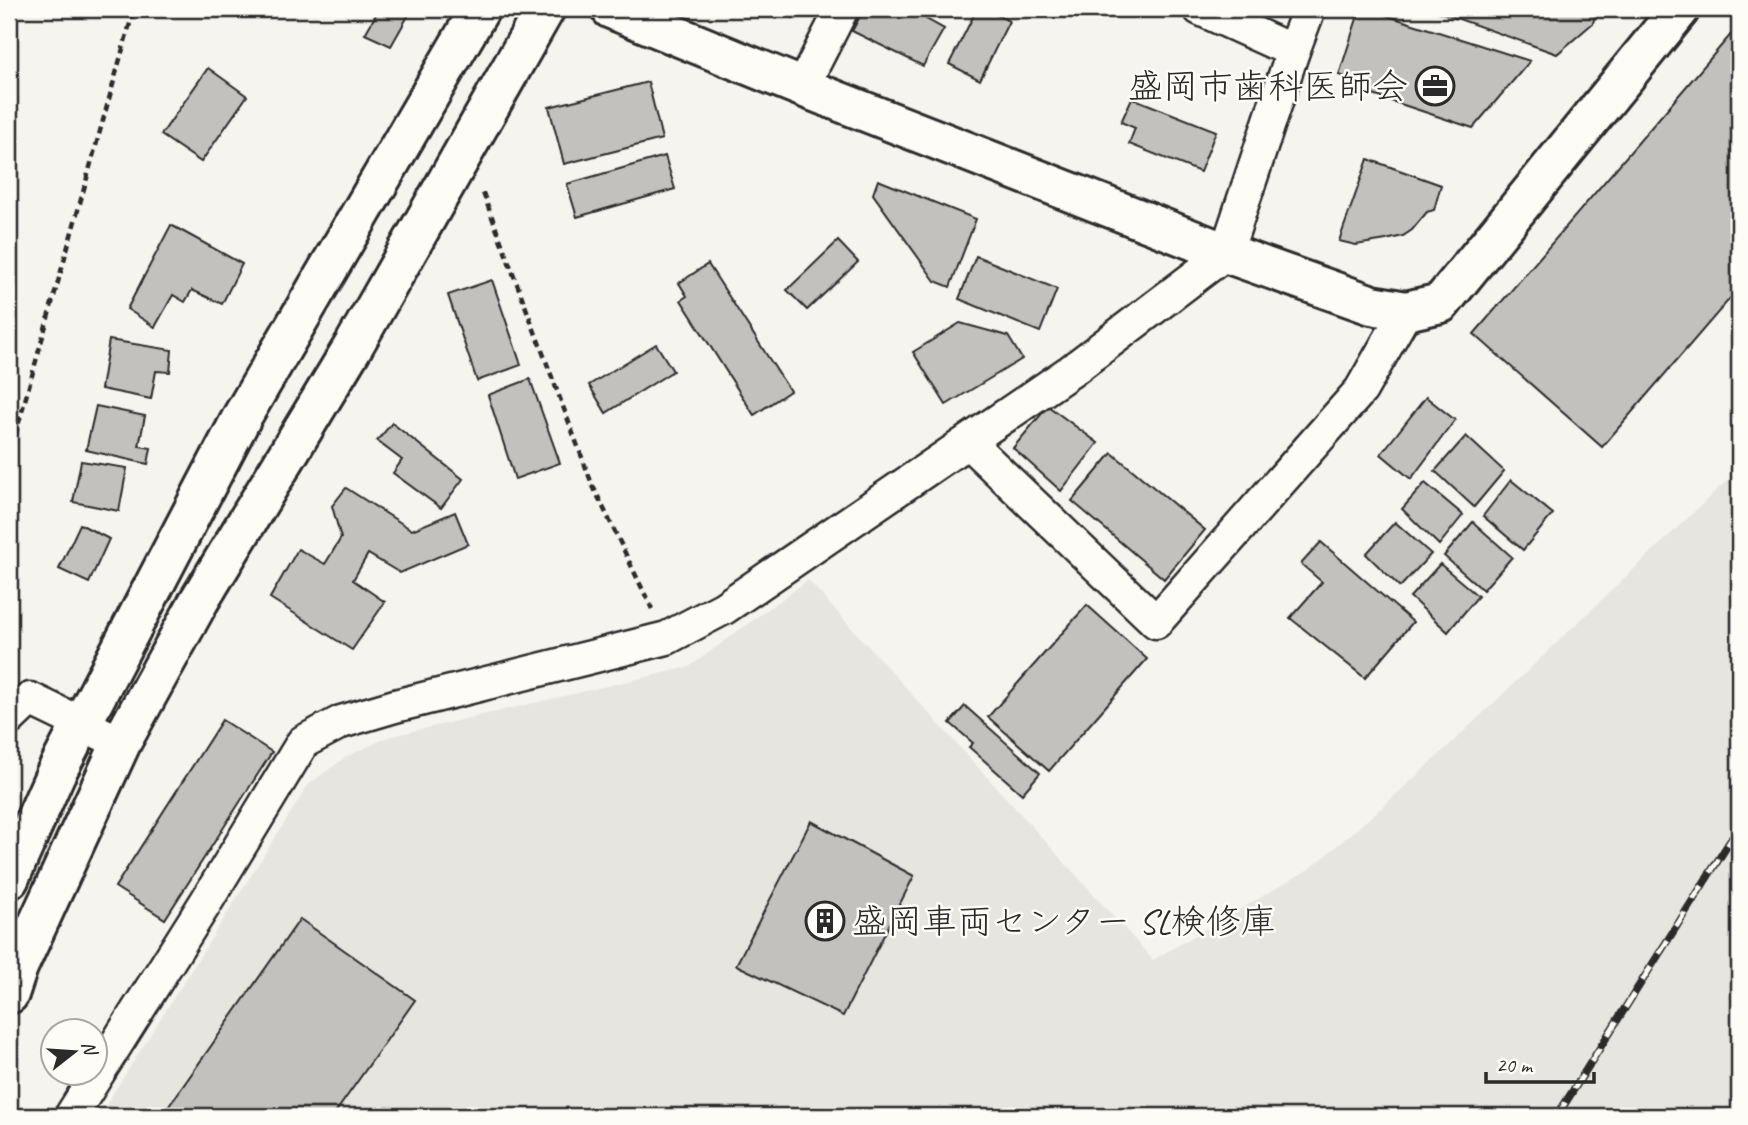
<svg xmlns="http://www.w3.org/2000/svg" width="1748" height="1125" viewBox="0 0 1748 1125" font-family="Caveat,'Klee One',sans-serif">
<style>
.built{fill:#e6e5e0}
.building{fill:#c2c1be;stroke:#2b2b2b;stroke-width:2}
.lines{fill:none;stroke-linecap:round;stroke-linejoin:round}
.street-casing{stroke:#2b2b2b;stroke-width:37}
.secondary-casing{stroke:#2b2b2b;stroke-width:44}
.path{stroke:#2b2b2b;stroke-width:4.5;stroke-dasharray:7 5;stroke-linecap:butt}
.street{stroke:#fdfcf7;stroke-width:32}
.secondary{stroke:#fdfcf7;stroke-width:38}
.rail-casing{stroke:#2b2b2b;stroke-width:8}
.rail{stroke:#fdfcf7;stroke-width:5;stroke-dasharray:16;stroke-linecap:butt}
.labels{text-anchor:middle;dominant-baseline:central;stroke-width:5;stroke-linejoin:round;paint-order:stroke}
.poi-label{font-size:35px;fill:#2b2b2b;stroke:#fdfcf7;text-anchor:end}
</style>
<rect width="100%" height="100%" fill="#f5f4ef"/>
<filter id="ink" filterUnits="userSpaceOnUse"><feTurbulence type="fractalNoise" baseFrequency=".0143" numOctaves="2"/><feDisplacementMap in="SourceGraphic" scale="14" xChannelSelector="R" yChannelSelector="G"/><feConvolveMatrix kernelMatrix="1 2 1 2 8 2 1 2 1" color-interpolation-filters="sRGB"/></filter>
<g filter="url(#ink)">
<path class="built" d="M1739 469V1116H99L309 784 346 757 388 737 689 667 808 580 1153 960 1311 868 1386 804 1438 756Z"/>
<g class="building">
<path d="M379 9H412L391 46 365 34Z"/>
<path d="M774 9H800L796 19Z"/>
<path d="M864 9H908L944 29 923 66 852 31Z"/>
<path d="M977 9H985L1009 21 980 80 949 64Z"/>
<path d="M1360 9H1366L1530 61 1473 128 1346 86 1348 78 1339 75Z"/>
<path d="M1431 9H1597L1593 23 1557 54Z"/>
<path d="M1733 32 1739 38V288L1602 447 1474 334Z"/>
<path d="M208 68 247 96 201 162 161 135Z"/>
<path d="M648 82 662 139 564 164 549 107Z"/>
<path d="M1132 98 1216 131 1200 172 1129 144 1135 128 1121 122Z"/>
<path d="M665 156 675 189 577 217 567 184Z"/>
<path d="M1368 159 1441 185 1434 210 1427 212 1412 230 1403 236 1386 240 1356 245 1339 241Z"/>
<path d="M878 180 976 219 950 287 935 281 873 194Z"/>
<path d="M171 225 242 264 222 304 192 290 185 302 173 295 155 327 127 309Z"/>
<path d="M838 241 858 262 807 310 787 290Z"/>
<path d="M976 256 1057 289 1040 332 959 299Z"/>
<path d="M708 264 790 391 754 415 681 300 687 296 679 283Z"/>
<path d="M492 280 521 365 477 381 448 295Z"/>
<path d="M960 323 1008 336 1022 359 946 405 913 352Z"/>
<path d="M109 340 172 350 170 372 156 371 151 399 101 389Z"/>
<path d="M656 344 673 371 606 413 589 385Z"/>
<path d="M530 379 560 463 515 479 488 395Z"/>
<path d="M1426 397 1455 420 1411 479 1381 454Z"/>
<path d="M96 406 145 416 139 446 151 448 148 464 86 450Z"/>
<path d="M1048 406 1098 443 1061 491 1013 448Z"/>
<path d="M392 423 463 479 441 508 393 473 402 460 377 441Z"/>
<path d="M1466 436 1504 471 1474 507 1435 471Z"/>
<path d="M1112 453 1205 530 1164 579 1072 501Z"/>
<path d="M81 461 127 468 119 511 73 502Z"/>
<path d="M1511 480 1553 514 1523 550 1483 516Z"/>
<path d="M1425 483 1463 515 1439 545 1402 509Z"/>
<path d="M346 488 412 530 455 512 468 544 400 573 368 554 353 580 385 602 352 650 270 598 298 549 325 564 341 538 332 506Z"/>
<path d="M1395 522 1431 554 1400 587 1366 554Z"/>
<path d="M1473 522 1512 557 1483 590 1444 556Z"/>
<path d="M80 524 109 539 89 583 59 569Z"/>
<path d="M1321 542 1413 622 1365 678 1290 618 1322 582 1301 564Z"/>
<path d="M1440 564 1478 596 1448 632 1410 597Z"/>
<path d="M1087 605 1147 659 1049 771 988 717Z"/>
<path d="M965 706 1040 773 1022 794 969 747 973 743 950 723Z"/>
<path d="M222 720 272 752 165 919 115 887Z"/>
<path d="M811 821 914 876 843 1016 736 965Z"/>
<path d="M300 919 415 1000 333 1116H162Z"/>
</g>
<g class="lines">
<defs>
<g id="street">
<path d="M1200 9 1293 51"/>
<path d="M802 87 842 9"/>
<path d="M968 442 1156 622 1361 390 1406 311"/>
<path d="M9 719 30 699 121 743"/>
<path d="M71 1116 206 902 303 742 341 722 395 706 667 638 724 608 1071 371 1226 253 1293 51 1309 9"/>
</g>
<g id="secondary">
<path d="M611 9 802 87 1226 253 1372 305 1406 311 1441 303 1680 9"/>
<path d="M9 879 55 775 243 415 480 9"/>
<path d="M9 994 18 967 121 743 199 601 354 345 545 9"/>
</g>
</defs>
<use href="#street" class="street-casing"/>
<use href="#secondary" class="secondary-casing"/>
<g class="path">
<path d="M483 193 592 484 652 609"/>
<path d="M9 458 134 9"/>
</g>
<use href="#street" class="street"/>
<use href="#secondary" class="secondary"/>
<defs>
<path id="rail" d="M1557 1116 1739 827"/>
</defs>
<use href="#rail" class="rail-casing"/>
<use href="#rail" class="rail"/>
</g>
</g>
<defs>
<symbol id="office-ring" viewBox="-11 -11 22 22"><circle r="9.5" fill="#fdfcf7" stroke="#2b2b2b" stroke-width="1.5"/><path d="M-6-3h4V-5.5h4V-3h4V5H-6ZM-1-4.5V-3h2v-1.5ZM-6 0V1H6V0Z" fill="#2b2b2b"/></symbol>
<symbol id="building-ring" viewBox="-11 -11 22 22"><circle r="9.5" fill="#fdfcf7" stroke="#2b2b2b" stroke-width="1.5"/><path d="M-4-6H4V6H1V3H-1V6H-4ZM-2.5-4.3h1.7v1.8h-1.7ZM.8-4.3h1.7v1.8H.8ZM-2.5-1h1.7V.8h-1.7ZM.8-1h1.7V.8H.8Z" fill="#2b2b2b"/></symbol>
</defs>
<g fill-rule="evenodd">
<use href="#office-ring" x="1413" y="64" width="44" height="44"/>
<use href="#building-ring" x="803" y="899" width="44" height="44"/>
</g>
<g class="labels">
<g class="poi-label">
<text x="1408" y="86">盛岡市歯科医師会</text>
<text x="852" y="921" text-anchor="start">盛岡車両センター SL検修庫</text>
</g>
</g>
<rect width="1748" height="1125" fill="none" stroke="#fdfcf7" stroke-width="35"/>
<rect x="18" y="18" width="1713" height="1090" fill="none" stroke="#2b2b2b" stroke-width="2.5" filter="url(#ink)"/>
<g transform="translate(74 1052) rotate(73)"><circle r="33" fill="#fdfcf7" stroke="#a9a8a5" stroke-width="2"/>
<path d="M0-5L12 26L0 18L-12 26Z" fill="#2b2b2b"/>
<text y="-10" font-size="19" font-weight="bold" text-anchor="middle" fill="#2b2b2b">N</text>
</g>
<path d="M1486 1072v10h108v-10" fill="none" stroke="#2b2b2b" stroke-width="3.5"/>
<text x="1496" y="1072" font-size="21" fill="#2b2b2b" stroke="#fdfcf7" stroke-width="5" paint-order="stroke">20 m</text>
</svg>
